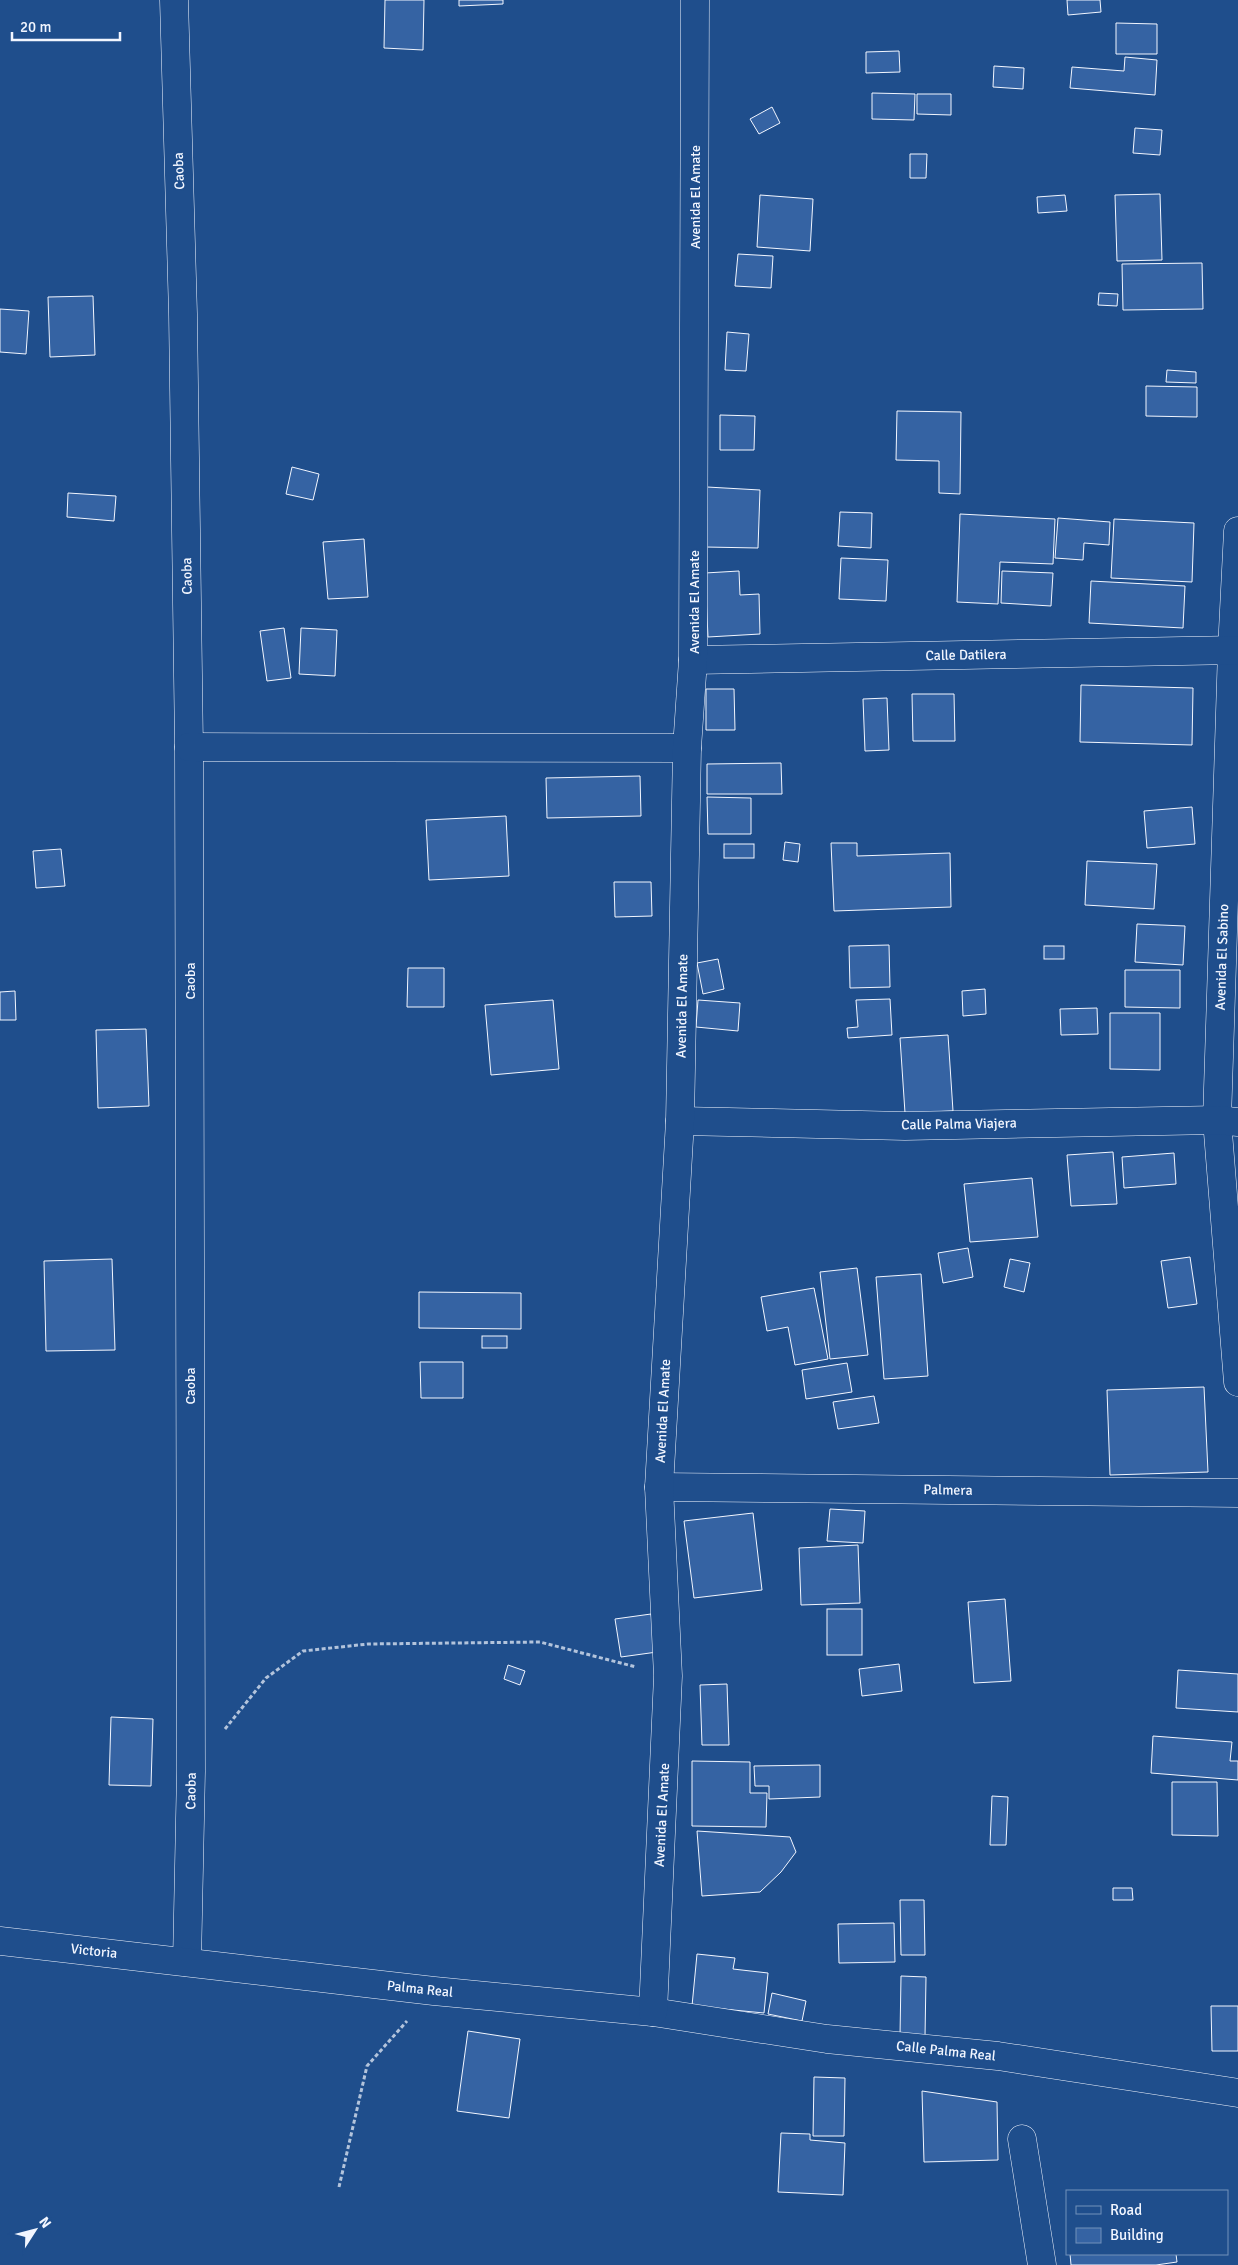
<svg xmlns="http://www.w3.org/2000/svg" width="1238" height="2265" viewBox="0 0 1238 2265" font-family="Signika,sans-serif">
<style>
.building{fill:#3563a3;stroke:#f2f6ff}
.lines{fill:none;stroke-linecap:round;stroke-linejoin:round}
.street-casing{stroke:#f2f6ff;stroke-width:29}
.path{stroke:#b3c4dc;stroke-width:3;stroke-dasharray:4 2.5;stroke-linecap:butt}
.street{stroke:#1f4e8c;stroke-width:28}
.labels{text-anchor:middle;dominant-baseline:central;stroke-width:4;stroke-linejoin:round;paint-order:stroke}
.street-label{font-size:14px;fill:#f2f6ff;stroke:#1f4e8c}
</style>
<rect width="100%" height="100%" fill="#1f4e8c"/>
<g class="building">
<path d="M385 0H424L423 50 384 48Z"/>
<path d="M459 0H503V4L459 6Z"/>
<path d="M1067 0H1100L1101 12 1068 15Z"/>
<path d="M1116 23 1157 24V54H1116Z"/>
<path d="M899 51 900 72 866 73V52Z"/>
<path d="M1125 57 1157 60 1155 95 1070 88 1072 67 1124 71Z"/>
<path d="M994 66 1024 68 1023 89 993 87Z"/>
<path d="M872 93 915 94 914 120 872 119Z"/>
<path d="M917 94H951V115L917 114Z"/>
<path d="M772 107 780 123 759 134 750 119Z"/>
<path d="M1135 128 1162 130 1160 155 1133 153Z"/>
<path d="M910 154H927L926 178H910Z"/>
<path d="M1160 194 1162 260 1117 261 1115 195Z"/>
<path d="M760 195 813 199 810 251 757 247Z"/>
<path d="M1065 195 1067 211 1038 213 1037 197Z"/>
<path d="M738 254 773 256 771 288 735 286Z"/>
<path d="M1202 263 1203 309 1123 310 1122 264Z"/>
<path d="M1099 293 1118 294 1117 306 1098 305Z"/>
<path d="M93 296 95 355 50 357 48 297Z"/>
<path d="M0 309 29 311 26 354 0 352Z"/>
<path d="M727 332 749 334 746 371 725 370Z"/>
<path d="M1167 370 1196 372V383L1166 382Z"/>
<path d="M1146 386 1197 387V417L1146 416Z"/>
<path d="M897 411 961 412 960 494 939 493V461L896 460Z"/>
<path d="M720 415 755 416 754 450H720Z"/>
<path d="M292 467 319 474 313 500 286 494Z"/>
<path d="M707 487 760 490 758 548 705 547Z"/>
<path d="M68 493 116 496 114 521 67 517Z"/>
<path d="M840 512 872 513 871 548 838 546Z"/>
<path d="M960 514 1055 519 1053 564 1000 562 998 604 957 602Z"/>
<path d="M1058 518 1110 522 1109 545 1084 543 1083 560 1055 558Z"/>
<path d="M1114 519 1194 523 1192 582 1111 578Z"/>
<path d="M364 539 368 597 328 599 323 542Z"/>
<path d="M841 558 888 560 886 601 839 599Z"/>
<path d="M739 571 740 595 759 594 760 634 708 637 705 573Z"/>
<path d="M1002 571 1053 573 1051 606 1001 603Z"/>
<path d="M1091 581 1185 586 1183 628 1089 623Z"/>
<path d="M284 628 291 678 267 681 260 631Z"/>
<path d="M301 628 337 630 335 676 299 674Z"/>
<path d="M1081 685 1193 688 1192 745 1080 742Z"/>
<path d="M706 689H734L735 730H706Z"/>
<path d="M912 694H954L955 741H913Z"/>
<path d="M887 698 889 750 865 751 863 699Z"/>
<path d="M781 763 782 794H707V764Z"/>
<path d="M640 776 641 816 547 818 546 778Z"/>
<path d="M707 797 751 798V834H708Z"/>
<path d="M1192 807 1195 844 1147 848 1144 811Z"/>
<path d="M506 816 509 876 429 880 426 820Z"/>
<path d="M785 842 800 844 798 862 783 860Z"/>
<path d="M831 843H857V856L950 853 951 907 834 911Z"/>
<rect x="724" y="844" width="30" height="14"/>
<path d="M61 849 65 886 36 888 33 851Z"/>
<path d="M1087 861 1157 864 1154 909 1085 905Z"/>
<path d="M614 882H651L652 916 615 917Z"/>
<path d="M1137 924 1185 926 1183 965 1135 962Z"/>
<path d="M889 945 890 987 850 988 849 946Z"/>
<rect x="1044" y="946" width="20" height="13"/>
<path d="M718 959 724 989 703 994 697 963Z"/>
<path d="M408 968H444V1007H407Z"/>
<path d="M1125 970H1180V1008L1125 1007Z"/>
<path d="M985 989 986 1014 963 1016 962 991Z"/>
<path d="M15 991 16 1020H0V992Z"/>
<path d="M890 999 892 1035 848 1038 847 1028 858 1027 856 1000Z"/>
<path d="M553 1000 559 1069 491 1075 485 1005Z"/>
<path d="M698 1000 740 1003 738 1031 696 1027Z"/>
<path d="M1097 1008 1098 1034 1061 1035 1060 1009Z"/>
<path d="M1110 1013H1160V1070L1110 1069Z"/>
<path d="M146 1029 149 1106 98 1108 96 1030Z"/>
<path d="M948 1035 953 1111 905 1113 900 1038Z"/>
<path d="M1113 1152 1117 1204 1071 1206 1067 1155Z"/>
<path d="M1174 1153 1176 1184 1124 1188 1122 1157Z"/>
<path d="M1032 1178 1038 1237 970 1242 964 1184Z"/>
<path d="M968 1248 973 1277 943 1283 938 1253Z"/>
<path d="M1190 1257 1197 1304 1168 1308 1161 1261Z"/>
<path d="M112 1259 115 1350 46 1351 44 1261Z"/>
<path d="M1010 1259 1030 1263 1024 1292 1004 1287Z"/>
<path d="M857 1268 868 1355 830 1359 820 1272Z"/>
<path d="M921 1274 928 1376 884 1379 876 1277Z"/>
<path d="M814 1288 828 1359 795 1365 788 1327 767 1331 761 1297Z"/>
<path d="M419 1292 521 1293V1329L419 1328Z"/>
<rect x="482" y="1336" width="25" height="12"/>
<path d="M420 1362H463V1398H421Z"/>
<path d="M847 1363 852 1392 806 1399 802 1370Z"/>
<path d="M1204 1387 1208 1472 1110 1475 1107 1390Z"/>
<path d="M874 1396 879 1423 838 1429 833 1402Z"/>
<path d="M830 1509 865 1511 863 1543 827 1541Z"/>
<path d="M753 1513 762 1590 694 1598 684 1521Z"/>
<path d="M858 1545 860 1603 801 1605 799 1548Z"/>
<path d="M1005 1599 1011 1681 974 1683 968 1602Z"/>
<rect x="827" y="1609" width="35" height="46"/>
<path d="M651 1614 657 1652 621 1657 615 1619Z"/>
<path d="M899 1664 902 1691 862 1696 859 1669Z"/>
<path d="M508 1665 525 1671 520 1685 504 1679Z"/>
<path d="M1178 1670 1238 1674V1712L1176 1708Z"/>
<path d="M727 1684 729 1745H702L700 1685Z"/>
<path d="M111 1717 153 1719 151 1786 109 1785Z"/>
<path d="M1153 1736 1232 1742 1230 1761H1238V1780L1151 1773Z"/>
<path d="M692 1761 750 1762V1793H767L766 1827 692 1826Z"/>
<path d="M820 1765V1797L769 1799V1786H755L754 1766Z"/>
<path d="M1172 1782H1217L1218 1836 1172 1835Z"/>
<path d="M992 1796 1008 1797 1006 1845H990Z"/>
<path d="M697 1831 790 1837 796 1852 781 1872 760 1892 702 1896Z"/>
<path d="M1113 1888H1132L1133 1900H1113Z"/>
<path d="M900 1900H924L925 1955H901Z"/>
<path d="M894 1923 895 1962 839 1963 838 1924Z"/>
<path d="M697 1954 735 1958 733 1969 768 1973 764 2013 692 2006Z"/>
<path d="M901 1976 926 1977 925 2037 900 2036Z"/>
<path d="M772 1993 806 2001 802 2021 768 2014Z"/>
<path d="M1211 2006H1238V2051H1212Z"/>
<path d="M468 2031 520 2039 509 2118 457 2111Z"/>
<path d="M814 2077 845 2078 844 2136H813Z"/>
<path d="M922 2091 997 2102 998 2160 924 2162Z"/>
<path d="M781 2133 810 2134V2140L845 2143 843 2195 778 2192Z"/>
<path d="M1070 2254H1176L1177 2262 1156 2265H1071Z"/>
</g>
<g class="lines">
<defs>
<g id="street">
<path d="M174 0 183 314 189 747 191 1771 187 1962"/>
<path d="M1238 531 1232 650 1217 1120 1238 1382"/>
<path d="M693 660 1238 650"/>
<path d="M189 747 687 748"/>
<path d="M680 1121 905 1126 1217 1120 1238 1122"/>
<path d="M659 1487 1238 1493"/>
<path d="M0 1941 434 1991 653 2012 827 2039 998 2056 1238 2093"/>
<path d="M653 2012 668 1676 659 1487 680 1121 687 748 693 660 695 0"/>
<path d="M1022 2139 1042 2265"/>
</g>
</defs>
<use href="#street" class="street-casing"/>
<g class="path">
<path d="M225 1729 266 1678 303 1651 368 1644 540 1642 636 1667"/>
<path d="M339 2187 367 2066 407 2021"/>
</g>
<use href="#street" class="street"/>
</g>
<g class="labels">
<g class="street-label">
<text transform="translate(179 171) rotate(-92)">Caoba</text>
<text transform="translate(695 197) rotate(-90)">Avenida El Amate</text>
<text transform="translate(187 576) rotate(-91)">Caoba</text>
<text transform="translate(694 602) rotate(-90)">Avenida El Amate</text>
<text transform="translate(966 655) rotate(-1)">Calle Datilera</text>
<text transform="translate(1222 957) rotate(-88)">Avenida El Sabino</text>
<text transform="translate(190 981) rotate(-90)">Caoba</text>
<text transform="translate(682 1006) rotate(-89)">Avenida El Amate</text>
<text transform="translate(959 1124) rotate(-1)">Calle Palma Viajera</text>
<text transform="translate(190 1386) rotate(-90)">Caoba</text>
<text transform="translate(663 1411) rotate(-87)">Avenida El Amate</text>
<text transform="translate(948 1490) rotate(1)">Palmera</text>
<text transform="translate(191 1791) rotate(-89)">Caoba</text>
<text transform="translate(662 1815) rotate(-87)">Avenida El Amate</text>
<text transform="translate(94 1951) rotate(6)">Victoria</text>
<text transform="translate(420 1989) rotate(6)">Palma Real</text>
<text transform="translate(946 2051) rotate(6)">Calle Palma Real</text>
</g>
</g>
<rect x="1066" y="2190" width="162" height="65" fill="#1f4e8c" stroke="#7391ba"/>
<rect x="1076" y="2206" width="25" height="8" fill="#1f4e8c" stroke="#7391ba"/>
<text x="1110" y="2215" font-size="15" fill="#f2f6ff">Road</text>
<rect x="1076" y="2228" width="25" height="15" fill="#3563a3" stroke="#7391ba"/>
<text x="1110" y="2240" font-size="15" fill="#f2f6ff">Building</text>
<g transform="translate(35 2230) rotate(54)" stroke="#1f4e8c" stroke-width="4" paint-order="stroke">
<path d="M0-4L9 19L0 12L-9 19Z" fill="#f2f6ff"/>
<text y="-8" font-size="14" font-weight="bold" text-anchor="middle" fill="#f2f6ff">N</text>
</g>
<path d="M12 32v8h108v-8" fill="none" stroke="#f2f6ff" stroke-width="2.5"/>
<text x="20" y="32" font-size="15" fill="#f2f6ff" stroke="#1f4e8c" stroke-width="4" paint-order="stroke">20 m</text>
</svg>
